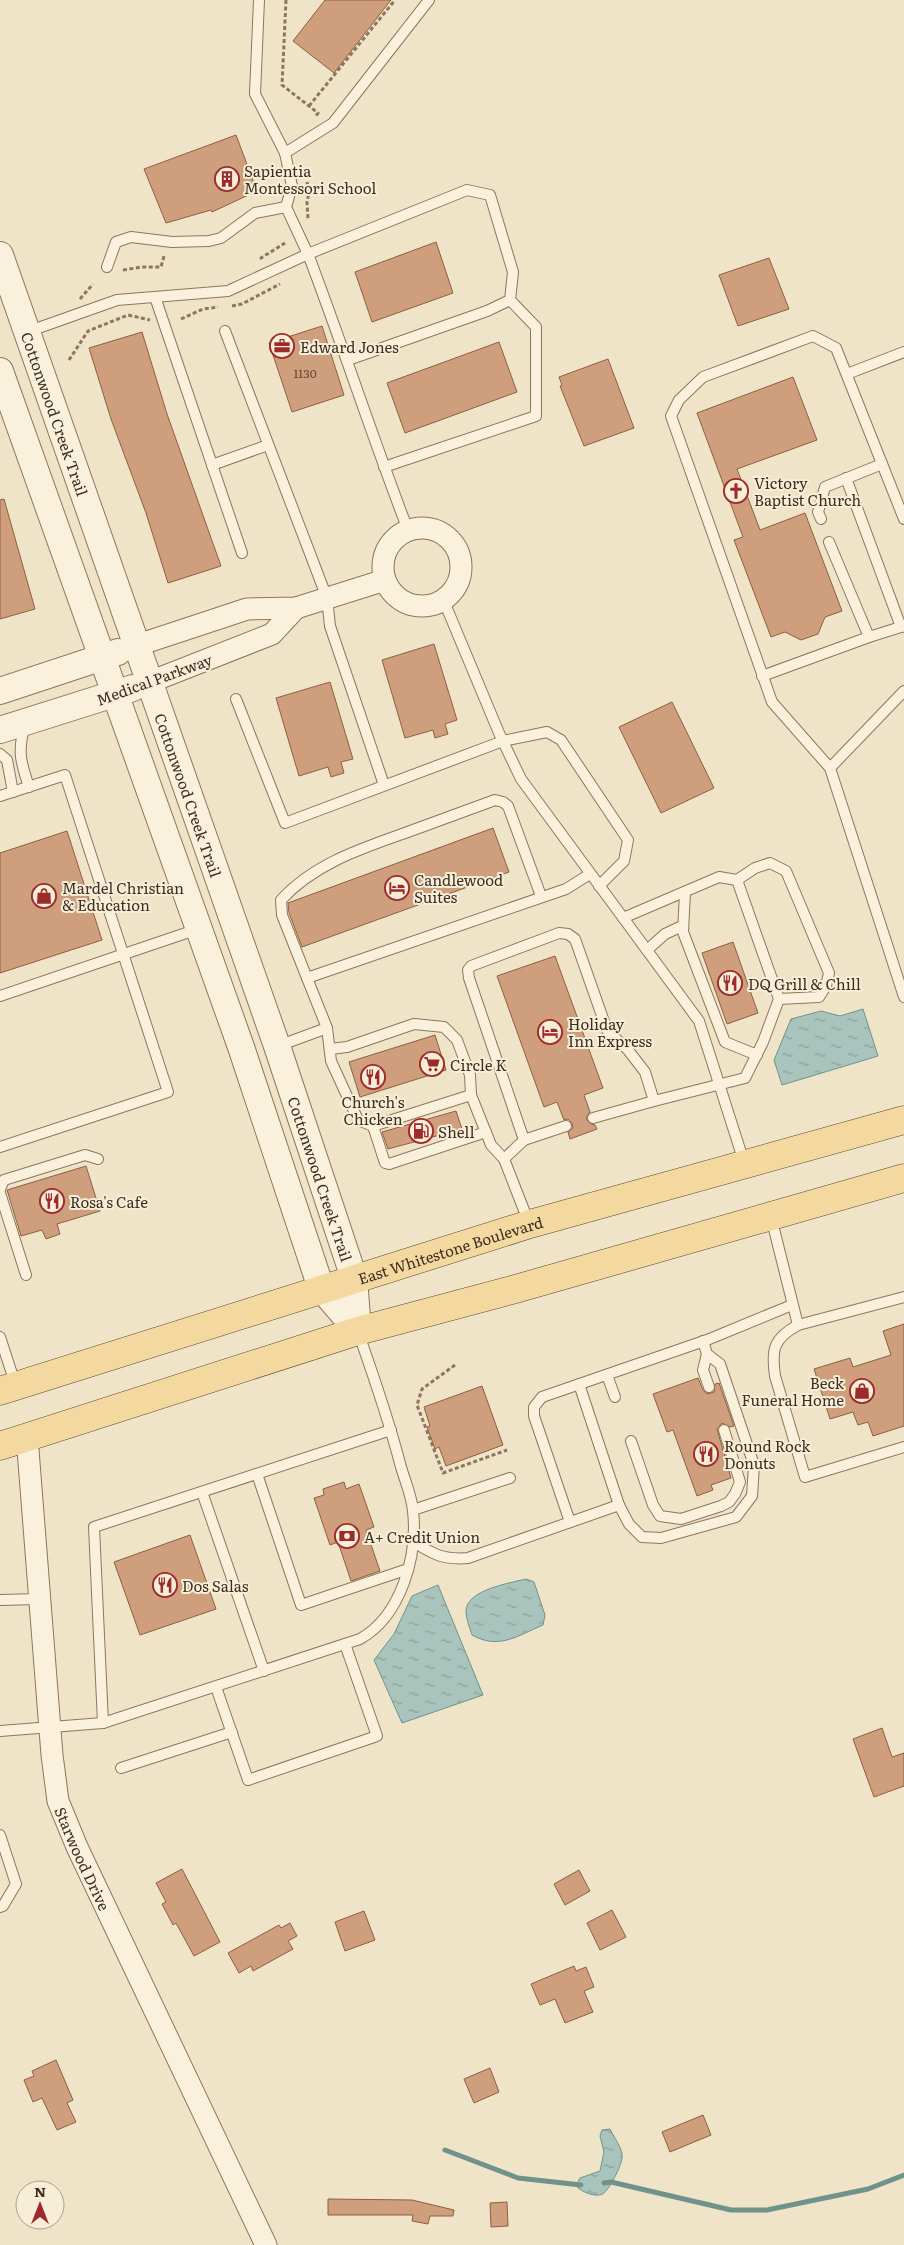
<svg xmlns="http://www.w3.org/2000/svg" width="904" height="2245" viewBox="0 0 904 2245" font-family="Literata,serif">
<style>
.water{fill:url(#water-ripples);stroke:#6f938a}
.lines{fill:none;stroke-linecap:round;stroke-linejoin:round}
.stream{stroke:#6f938a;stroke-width:5}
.building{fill:#cf9f7d;stroke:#8d5f41}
.service-casing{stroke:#8d765c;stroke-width:12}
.minor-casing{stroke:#8d765c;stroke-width:23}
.tertiary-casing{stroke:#8d765c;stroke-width:28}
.primary-casing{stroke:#5b4430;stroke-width:29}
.path{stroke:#8d765c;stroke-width:3;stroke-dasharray:4 2.5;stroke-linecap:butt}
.service{stroke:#faf1dc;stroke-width:10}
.minor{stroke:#faf1dc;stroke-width:21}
.tertiary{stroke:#faf1dc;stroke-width:26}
.primary{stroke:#f3d9a0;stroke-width:28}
.labels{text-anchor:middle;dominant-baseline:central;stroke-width:4;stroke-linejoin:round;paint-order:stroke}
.number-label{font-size:12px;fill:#624a37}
.poi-label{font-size:15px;fill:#3d2e20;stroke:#f7eed8;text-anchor:start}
.street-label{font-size:15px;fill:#3d2e20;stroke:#f7eed8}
</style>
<defs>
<pattern id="water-ripples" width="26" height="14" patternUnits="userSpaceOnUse" patternTransform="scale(1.25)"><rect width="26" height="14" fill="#a9c4bc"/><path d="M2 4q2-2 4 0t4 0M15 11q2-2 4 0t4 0" fill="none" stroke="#8ba098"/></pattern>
</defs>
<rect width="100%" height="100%" fill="#f0e4c8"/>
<g class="water">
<path d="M863 1009 878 1056 782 1085 774 1060 791 1019 821 1011 840 1016Z"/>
<path d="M526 1579 534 1582 545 1615 543 1625C517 1636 499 1650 472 1635 470 1628 466 1619 466 1611 466 1590 510 1583 526 1579Z"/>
<path d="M438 1585 483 1695 402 1723 374 1660 394 1634 412 1596Z"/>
<path d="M610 2129C614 2137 621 2147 622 2154 624 2162 610 2188 604 2193 597 2199 580 2191 576 2186L580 2178 600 2171 604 2152 600 2136 602 2130Z"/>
</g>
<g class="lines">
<g class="stream">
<path d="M445 2150 518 2178 581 2185"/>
<path d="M604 2183 611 2182 731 2210H767L868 2189 904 2175"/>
</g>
</g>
<g class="building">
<path d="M325 0H391L334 73 293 41Z"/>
<path d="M236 135 257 191 212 212 211 210 166 223 144 169Z"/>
<path d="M436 242 453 293 372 322 355 272Z"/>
<path d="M769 258 789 309 738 326 719 275Z"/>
<path d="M322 326 344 395 292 412 269 343Z"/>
<path d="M142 332 167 414 221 566 168 583 146 513 111 419 89 348Z"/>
<path d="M499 342 517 392 405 433 387 383Z"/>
<path d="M608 359 634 428 584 446 560 386 562 385 559 377Z"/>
<path d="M793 377 817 440 737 469 760 530 805 513 842 611 825 617 818 634 801 640 785 632 771 637 734 540 743 537 697 413Z"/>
<path d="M4 499 35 609 0 619V500Z"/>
<path d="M434 644 457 720 445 724 448 734 435 738 433 730 405 738 382 660Z"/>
<path d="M330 682 353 759 341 762 344 773 331 777 328 767 299 776 276 698Z"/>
<path d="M672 702 714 788 661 813 619 727Z"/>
<path d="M493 828 509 872 302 947 289 913 288 903Z"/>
<path d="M67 831 102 940 0 973V853Z"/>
<path d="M733 942 758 1013 727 1024 702 953Z"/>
<path d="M555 956 603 1088 584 1095 590 1112 587 1116V1120L591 1124 595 1125 597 1129 570 1139 568 1132 573 1128 572 1123 568 1119 564 1120 557 1102 544 1107 497 976Z"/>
<path d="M435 1035 446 1070 360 1097 349 1062Z"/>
<path d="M456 1111 462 1129 388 1149 382 1132Z"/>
<path d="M86 1166 100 1211 57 1224 60 1234 46 1239 42 1230 21 1236 7 1190Z"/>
<path d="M904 1324V1426L873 1436 868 1422 858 1425 853 1412 830 1419 814 1369 850 1358 853 1367 891 1355 883 1331Z"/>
<path d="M698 1378 703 1390 707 1394 714 1392 715 1384 719 1383 734 1426 730 1427 722 1423 717 1429 731 1478 711 1485 713 1490 697 1496 673 1430 667 1432 653 1394Z"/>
<path d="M482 1386 503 1445 446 1466 439 1447 435 1449 427 1427 430 1426 424 1407Z"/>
<path d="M344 1482 346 1489 359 1484 374 1527 366 1530 380 1571 351 1581 338 1542 330 1545 314 1498 324 1495 323 1489Z"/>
<path d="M190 1535 216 1609 140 1635 114 1562Z"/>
<path d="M882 1728 892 1757 904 1753V1786L874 1797 853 1739Z"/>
<path d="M182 1869 220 1942 194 1956 176 1923 173 1925 162 1904 166 1902 156 1883Z"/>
<path d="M579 1870 590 1891 565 1905 554 1884Z"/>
<path d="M612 1910 626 1937 600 1950 587 1923Z"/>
<path d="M364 1911 375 1940 345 1951 335 1922Z"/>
<path d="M290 1923 297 1936 288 1941 293 1949 253 1971 251 1966 239 1973 228 1953 279 1925 281 1928Z"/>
<path d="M574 1966 576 1971 586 1967 594 1987 584 1991 593 2012 565 2023 555 1999 540 2005 531 1984Z"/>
<path d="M56 2060 73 2100 67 2103 76 2122 57 2130 42 2098 33 2102 24 2080 34 2076 32 2071Z"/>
<path d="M490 2068 499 2092 474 2103 464 2079Z"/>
<path d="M703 2115 711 2135 670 2152 662 2132Z"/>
<path d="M328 2199 412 2200 454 2210 453 2216H430L428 2224 412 2221 413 2215H328Z"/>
<path d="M507 2202 508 2226 491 2227 490 2203Z"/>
</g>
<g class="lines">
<defs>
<g id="service">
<path d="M259 0 255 94 285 153 292 186 286 207"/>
<path d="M285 153 333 123 429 0"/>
<path d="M107 267 116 242 131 237 172 242 209 241 221 238 255 213 286 207 308 254 467 190 490 195 513 272 510 300 487 311 348 360"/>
<path d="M155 297 242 553"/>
<path d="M225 331 327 598 330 626 384 785"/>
<path d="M27 332 117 300 228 291 308 254C343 346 373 439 408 530"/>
<path d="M847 374 904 352"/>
<path d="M212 465 268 445"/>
<path d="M384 467 536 416V327L510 300"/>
<path d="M846 478 901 627"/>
<path d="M821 519 818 512 825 487 882 464"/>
<path d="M904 519 836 348 813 336 703 377 679 400 671 416 772 702 830 768 904 997"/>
<path d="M443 599 499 733 521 779 699 1021 744 1162"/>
<path d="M869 637 904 626"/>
<path d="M762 676 869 637 829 542"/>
<path d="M236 699 285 823 503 741 547 732 561 740 628 840 624 861 599 886"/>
<path d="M25 725C17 751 21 763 29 787"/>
<path d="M0 754 7 760 13 792"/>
<path d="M830 768 904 691"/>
<path d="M0 796 65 775 168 1092 0 1147"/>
<path d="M685 892 683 932 725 1042 757 1055"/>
<path d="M541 896 508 806 503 802 495 800C465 811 435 822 405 833 360 849 314 864 281 900L282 915 307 978 566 889 590 874"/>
<path d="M623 918 719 877 737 880 755 868 770 863 786 871 829 973 826 986 819 997 779 999"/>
<path d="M647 950 665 934 682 926"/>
<path d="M0 996 198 929"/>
<path d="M327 1028 331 1061 358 1120 373 1126 471 1095"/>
<path d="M278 1046 327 1028 307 978"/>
<path d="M330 1049 347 1047 414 1024 444 1027 457 1040 470 1075 471 1095 491 1145 504 1159 529 1223"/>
<path d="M593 1118 654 1101"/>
<path d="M373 1126 385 1163 389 1164 486 1132"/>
<path d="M524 1140 566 1126"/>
<path d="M504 1159 524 1140 469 978 468 970 471 966 559 933 568 934 575 939 607 1030 628 1050 645 1072 654 1101 745 1078 763 1042 779 999 737 880"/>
<path d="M0 1189 4 1180 85 1155 98 1159"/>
<path d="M0 1193 26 1275"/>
<path d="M771 1217 798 1325"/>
<path d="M904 1297 798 1325C774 1338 771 1349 775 1376L805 1477 904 1447"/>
<path d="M0 1337 16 1386"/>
<path d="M707 1354 703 1370 709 1387"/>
<path d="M607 1375 615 1397"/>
<path d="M579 1384 619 1505 629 1524 642 1537 661 1538 736 1517 752 1496 754 1465 720 1364 707 1354 703 1341"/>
<path d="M631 1441 653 1505 660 1516 681 1519 721 1506 729 1502 735 1494 740 1482 724 1430"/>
<path d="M257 1474 301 1605 408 1569"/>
<path d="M202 1492 264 1671"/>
<path d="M413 1510 510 1478"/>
<path d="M570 1522 534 1416V1407L542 1397 707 1340 792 1305"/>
<path d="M414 1542C434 1555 444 1560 468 1558L619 1505"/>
<path d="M0 1600 39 1599"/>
<path d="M216 1687 248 1780 377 1736 345 1644"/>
<path d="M103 1723 94 1527 391 1430"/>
<path d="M0 1731 103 1723 360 1639C401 1616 418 1556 413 1511 412 1497 405 1481 401 1467 389 1421 374 1377 358 1332"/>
<path d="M121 1768 232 1732"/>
<path d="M0 1835 16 1884 3 1906 0 1907"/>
</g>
<g id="minor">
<circle cx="422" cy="567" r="39"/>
<path d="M138 645 247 609 296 608 385 580"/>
<path d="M150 682 272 634 296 608"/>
<path id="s1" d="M27 1437 52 1755 58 1801 77 1847 266 2245"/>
</g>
<g id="tertiary">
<path id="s2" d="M0 255 277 1046 354 1278 358 1331"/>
<path d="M0 371 241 1047 321 1288 358 1331"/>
<path d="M0 691 118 652"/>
<path d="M0 730 133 688"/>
</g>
<g id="primary">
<path id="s3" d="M0 1391 530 1224 904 1120"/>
<path d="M0 1446 358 1331 519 1288 904 1178"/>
</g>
</defs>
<use href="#service" class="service-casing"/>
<use href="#minor" class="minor-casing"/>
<use href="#tertiary" class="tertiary-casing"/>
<use href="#primary" class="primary-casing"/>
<g class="path">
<path d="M286 0 282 85 318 113 315 118"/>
<path d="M309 106 395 0"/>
<path d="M307 182 309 192 307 202 308 219"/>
<path d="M262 259 261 258 285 243"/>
<path d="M123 270 142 267H161L164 256"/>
<path d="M80 299 93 284"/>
<path d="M232 306 242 304 280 284"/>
<path d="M181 319 203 309 218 307"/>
<path d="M69 360 88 331 128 315 150 320"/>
<path d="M455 1365 422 1389 417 1405 443 1473 507 1450"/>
</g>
<use href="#service" class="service"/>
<use href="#minor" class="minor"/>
<use href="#tertiary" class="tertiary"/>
<use href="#primary" class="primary"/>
</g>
<defs>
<symbol id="building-ring" viewBox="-11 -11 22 22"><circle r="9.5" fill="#f7eed8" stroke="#9e2a2b" stroke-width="1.5"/><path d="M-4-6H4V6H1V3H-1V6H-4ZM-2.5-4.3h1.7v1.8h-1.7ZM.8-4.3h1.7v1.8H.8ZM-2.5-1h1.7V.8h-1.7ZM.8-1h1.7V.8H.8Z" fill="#9e2a2b"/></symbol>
<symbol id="office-ring" viewBox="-11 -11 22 22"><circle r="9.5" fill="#f7eed8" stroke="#9e2a2b" stroke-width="1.5"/><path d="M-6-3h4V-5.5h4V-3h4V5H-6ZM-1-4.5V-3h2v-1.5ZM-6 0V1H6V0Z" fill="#9e2a2b"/></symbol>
<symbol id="church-ring" viewBox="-11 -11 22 22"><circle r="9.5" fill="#f7eed8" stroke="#9e2a2b" stroke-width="1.5"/><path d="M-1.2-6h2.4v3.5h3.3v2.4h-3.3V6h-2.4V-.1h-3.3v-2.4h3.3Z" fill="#9e2a2b"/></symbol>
<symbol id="hotel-ring" viewBox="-11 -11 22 22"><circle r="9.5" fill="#f7eed8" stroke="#9e2a2b" stroke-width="1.5"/><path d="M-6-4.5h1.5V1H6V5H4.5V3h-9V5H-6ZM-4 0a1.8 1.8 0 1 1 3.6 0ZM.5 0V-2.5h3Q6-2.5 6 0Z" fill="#9e2a2b"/></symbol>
<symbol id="shop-ring" viewBox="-11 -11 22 22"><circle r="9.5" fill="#f7eed8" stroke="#9e2a2b" stroke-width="1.5"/><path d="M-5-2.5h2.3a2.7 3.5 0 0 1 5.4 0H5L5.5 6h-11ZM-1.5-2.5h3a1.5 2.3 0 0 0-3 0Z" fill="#9e2a2b"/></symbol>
<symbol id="restaurant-ring" viewBox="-11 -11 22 22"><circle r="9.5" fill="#f7eed8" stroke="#9e2a2b" stroke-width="1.5"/><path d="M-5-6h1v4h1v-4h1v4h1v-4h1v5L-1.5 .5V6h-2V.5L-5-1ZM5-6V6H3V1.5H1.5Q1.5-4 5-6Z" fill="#9e2a2b"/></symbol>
<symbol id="supermarket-ring" viewBox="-11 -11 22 22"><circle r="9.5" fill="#f7eed8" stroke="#9e2a2b" stroke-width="1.5"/><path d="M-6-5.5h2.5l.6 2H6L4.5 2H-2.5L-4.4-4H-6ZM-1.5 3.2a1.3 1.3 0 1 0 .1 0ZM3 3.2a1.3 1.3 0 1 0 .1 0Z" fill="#9e2a2b"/></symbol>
<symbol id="fuel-ring" viewBox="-11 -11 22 22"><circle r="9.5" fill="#f7eed8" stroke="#9e2a2b" stroke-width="1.5"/><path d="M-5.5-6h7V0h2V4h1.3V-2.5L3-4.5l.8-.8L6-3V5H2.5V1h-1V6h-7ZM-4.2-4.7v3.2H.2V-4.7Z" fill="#9e2a2b"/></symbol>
<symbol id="bank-ring" viewBox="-11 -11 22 22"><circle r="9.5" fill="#f7eed8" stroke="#9e2a2b" stroke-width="1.5"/><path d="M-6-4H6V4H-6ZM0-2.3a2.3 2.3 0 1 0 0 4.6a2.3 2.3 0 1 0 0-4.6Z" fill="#9e2a2b"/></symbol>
</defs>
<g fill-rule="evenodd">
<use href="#building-ring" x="213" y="165" width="28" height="28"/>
<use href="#office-ring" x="268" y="332" width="28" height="28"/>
<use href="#church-ring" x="722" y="477" width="28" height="28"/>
<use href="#hotel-ring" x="383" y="874" width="28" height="28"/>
<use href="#shop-ring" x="30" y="882" width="28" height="28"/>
<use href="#restaurant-ring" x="716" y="969" width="28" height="28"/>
<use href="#hotel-ring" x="536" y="1018" width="28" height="28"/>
<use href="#supermarket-ring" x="418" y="1050" width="28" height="28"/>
<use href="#restaurant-ring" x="359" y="1063" width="28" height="28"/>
<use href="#fuel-ring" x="407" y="1117" width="28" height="28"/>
<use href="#restaurant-ring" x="38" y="1187" width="28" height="28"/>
<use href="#shop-ring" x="848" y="1377" width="28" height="28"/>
<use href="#restaurant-ring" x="692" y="1440" width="28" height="28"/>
<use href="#bank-ring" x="333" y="1522" width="28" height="28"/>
<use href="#restaurant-ring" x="151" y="1571" width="28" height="28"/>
</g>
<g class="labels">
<g class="number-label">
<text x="305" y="373">1130</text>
</g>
<g class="poi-label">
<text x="244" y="170">Sapientia<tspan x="244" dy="17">Montessori School</tspan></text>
<text x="300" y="346">Edward Jones</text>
<text x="754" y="482">Victory<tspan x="754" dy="17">Baptist Church</tspan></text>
<text x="414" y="879">Candlewood<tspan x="414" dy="17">Suites</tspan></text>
<text x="62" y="887">Mardel Christian<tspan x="62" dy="17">&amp; Education</tspan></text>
<text x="748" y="983">DQ Grill &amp; Chill</text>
<text x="568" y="1023">Holiday<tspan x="568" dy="17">Inn Express</tspan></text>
<text x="450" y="1064">Circle K</text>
<text x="373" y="1101" text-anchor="middle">Church's<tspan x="373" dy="17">Chicken</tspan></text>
<text x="438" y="1131">Shell</text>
<text x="70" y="1201">Rosa's Cafe</text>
<text x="844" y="1382" text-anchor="end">Beck<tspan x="844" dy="17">Funeral Home</tspan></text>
<text x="724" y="1445">Round Rock<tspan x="724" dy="17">Donuts</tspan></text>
<text x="364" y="1536">A+ Credit Union</text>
<text x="182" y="1585">Dos Salas</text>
</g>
<g class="street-label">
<text stroke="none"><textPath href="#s2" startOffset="168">Cottonwood Creek Trail</textPath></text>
<text transform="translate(154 679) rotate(-20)">Medical Parkway</text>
<text stroke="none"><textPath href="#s2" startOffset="572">Cottonwood Creek Trail</textPath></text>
<text stroke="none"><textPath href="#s2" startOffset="978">Cottonwood Creek Trail</textPath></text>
<text stroke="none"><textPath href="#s3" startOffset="472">East Whitestone Boulevard</textPath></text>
<text stroke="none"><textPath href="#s1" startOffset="428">Starwood Drive</textPath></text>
</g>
</g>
<g transform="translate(40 2205)"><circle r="24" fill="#f7eed8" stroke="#ada18e"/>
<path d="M0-4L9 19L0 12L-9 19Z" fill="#9e2a2b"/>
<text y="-8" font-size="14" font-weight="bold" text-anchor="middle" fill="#3d2e20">N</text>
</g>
</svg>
